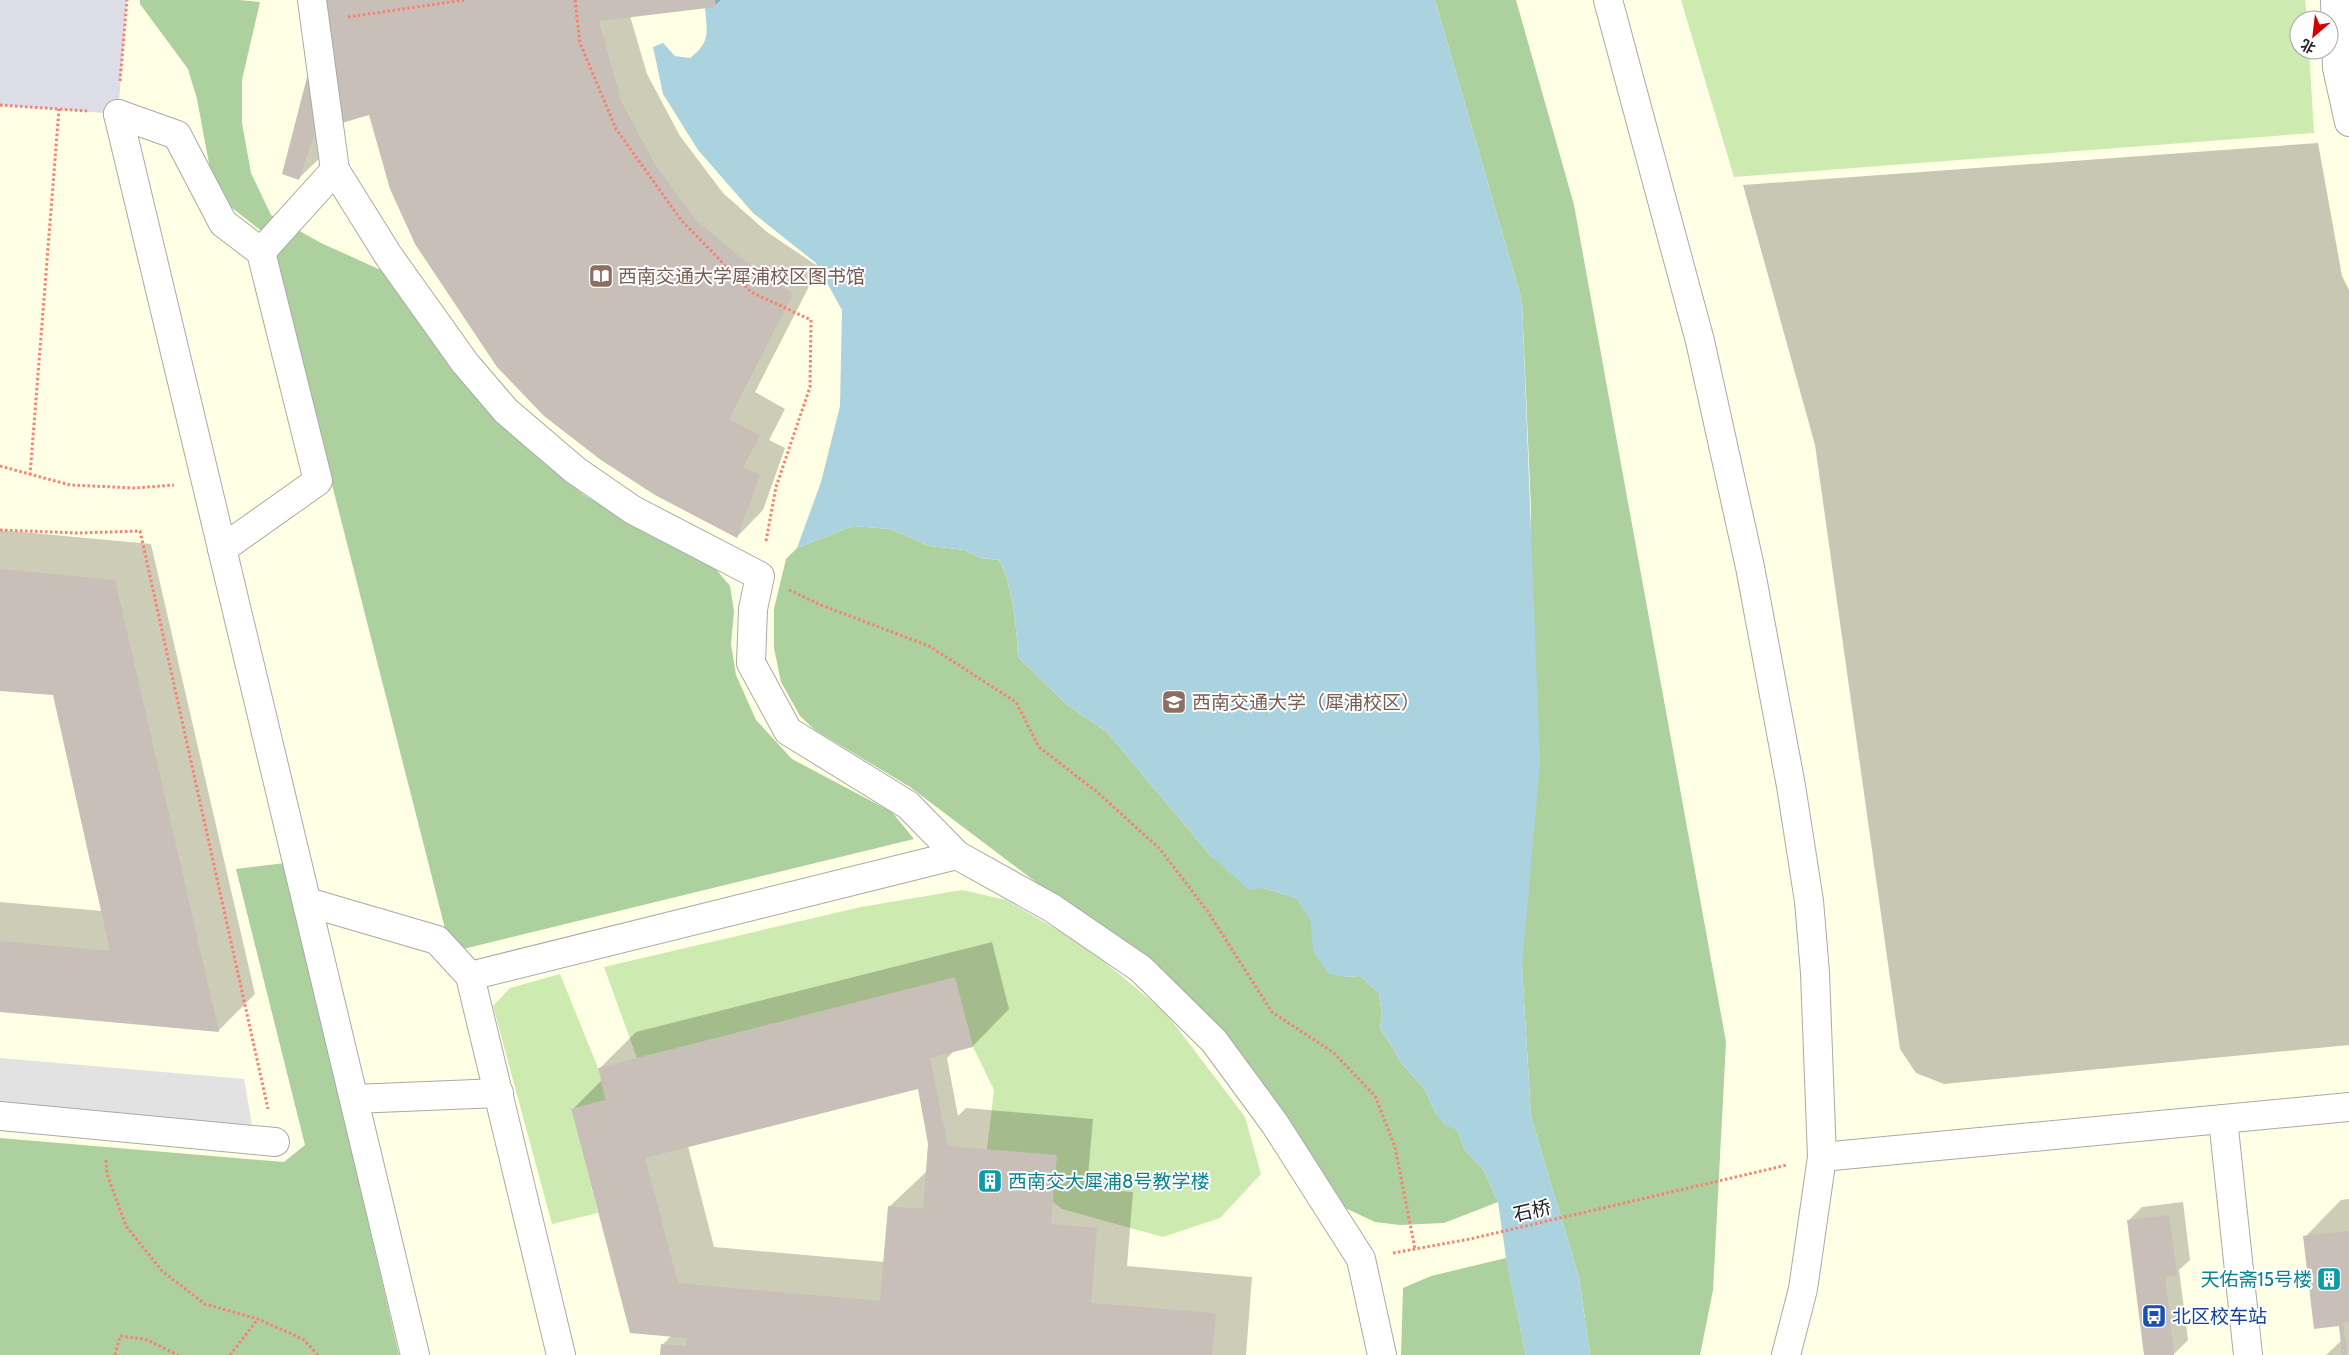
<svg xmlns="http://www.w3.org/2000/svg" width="2349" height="1355" viewBox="0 0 2349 1355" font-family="Cabin,'Noto Sans SC',sans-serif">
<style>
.education{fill:#ffffe5;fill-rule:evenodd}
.construction{fill:#c7c7b4}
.grass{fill:#cdebb0}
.forest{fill:#add19e}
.parking{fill:#e2e2e2}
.plaza{fill:#dddde8}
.water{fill:#aad3df}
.shadow{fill:#0003;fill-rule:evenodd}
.building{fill:#c7bfb8;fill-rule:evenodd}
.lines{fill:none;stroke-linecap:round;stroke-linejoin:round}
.minor-casing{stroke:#a9a9a9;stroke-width:30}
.path{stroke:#fa8072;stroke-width:3;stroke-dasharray:2.5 2.5;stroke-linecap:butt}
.minor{stroke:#fff;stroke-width:28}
.labels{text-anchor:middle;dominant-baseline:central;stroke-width:4;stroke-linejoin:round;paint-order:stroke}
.education-label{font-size:19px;fill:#785e54;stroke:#fff;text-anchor:start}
.culture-label{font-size:19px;fill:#0d838f;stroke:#fff;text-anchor:start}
.street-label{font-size:19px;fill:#222;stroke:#fff}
.transit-label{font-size:19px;fill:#164399;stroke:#fff;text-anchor:start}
</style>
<rect width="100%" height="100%" fill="#f2efe9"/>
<path class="education" d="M0 0H2349V1355H0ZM2299 20H2329V50H2299Z"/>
<path class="construction" d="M2318 143 2342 276 2349 290V1045L1944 1084 1916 1073 1900 1049 1815 445 1743 185Z"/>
<g class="grass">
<path d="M1681 0H2305L2307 20H2299V50H2309L2314 133 1734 177Z"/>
<path d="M962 890 1006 900 1084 945 1166 1013 1245 1117 1261 1174 1220 1218 1163 1237 1062 1209 987 1149 994 1090 973 1047 955 978 637 1058 604 967 861 907Z"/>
<path d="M560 974 598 1068 606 1100 571 1109 598 1213 552 1224 493 1006 510 988Z"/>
</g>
<g class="forest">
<path d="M140 0H239L260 2 242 80V123L251 173 271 215 321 243 383 271 441 353 524 446 584 495 654 537 709 561 730 586 734 611 731 644 736 675 756 720 792 759 892 812 914 839 451 952 269 237 222 200 211 174 197 99 188 69 140 4Z"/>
<path d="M1435 0H1516L1574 205 1726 1042 1713 1290 1700 1355H1590L1579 1277 1531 1117 1522 966 1531 510 1522 301Z"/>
<path d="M853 526 890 529 930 546 965 550 980 558 999 560C1013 586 1017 628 1018 657L1066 704 1107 732 1211 856 1263 888 1296 898 1311 920 1313 935 1345 977 1360 976 1379 993 1382 1015 1380 1028 1403 1065 1424 1088 1435 1112 1457 1130 1465 1150 1483 1169 1498 1202 1444 1223 1400 1225 1375 1222 1343 1207 1296 1131 1237 1056 1172 986 1120 937 1044 888 910 787 815 730 800 716 781 682 774 648V609L786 559 797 548Z"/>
<path d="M285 863 399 1355H0V1138L284 1162 305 1145 236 869Z"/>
<path d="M1506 1258 1526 1355H1401L1403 1288 1431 1276Z"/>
</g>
<path class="parking" d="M0 1058 244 1079 252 1125 0 1103Z"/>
<path class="plaza" d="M0 0H127L118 114 0 105Z"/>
<path class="water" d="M715 0H1435L1522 301 1540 763 1522 966 1531 1117 1579 1277 1590 1355H1526L1507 1265 1498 1202 1483 1169 1465 1150 1457 1130 1443 1124 1435 1112 1424 1088 1403 1065 1380 1028 1382 1015 1379 993 1360 976 1345 977 1329 974 1313 952 1311 921 1296 898 1263 888 1249 890 1211 856 1107 732 1066 704 1018 657C1017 628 1013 586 999 560L980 558 965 550 930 546 890 529 853 526 797 548 821 482 840 406 842 310 816 263 753 213 698 150 663 94 653 47 663 43 675 56 690 58C711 42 707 32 705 8Z"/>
<g class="shadow">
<path d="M328 0H721L715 5 630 16 647 74 680 136 723 193 767 232 819 267 755 392 785 409 769 440 785 448 763 510 737 537 370 113 335 124 326 152 299 178Z"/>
<path d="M0 530 151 544 255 994 218 1031 0 1010V902L102 911 54 694 0 690Z"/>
<path d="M992 942 1009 1009 973 1046 954 1051 947 1058 958 1116 966 1108 1093 1119 1087 1188 1133 1192 1127 1266 1252 1277 1246 1355H662V1345L672 1335 573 1109 602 1080 599 1069 636 1032ZM918 1087 930 1144 928 1170 889 1207 885 1262 714 1247 688 1146Z"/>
<path d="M2349 1199V1355H2326L2342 1340 2340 1325 2305 1237 2341 1200Z"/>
<path d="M2183 1202 2190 1260 2179 1270 2188 1340 2174 1354 2145 1355 2128 1221 2142 1207Z"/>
</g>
<g class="building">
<path d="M327 0H715L716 7 599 21 621 101 654 163 696 220 741 258 793 294 729 419 760 436 743 467 760 475 737 538 655 495 601 460 544 416 497 367 415 244 390 189 369 115 315 131 299 180 282 174Z"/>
<path d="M0 569 115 580 219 1032 0 1012V941L110 951 53 695 0 691Z"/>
<path d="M955 977 973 1047 930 1058 948 1146 1057 1155 1051 1224 1097 1228 1091 1303 1216 1313 1212 1355H660L661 1344 686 1346V1338L630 1333 571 1109 606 1100 598 1068ZM918 1089 928 1144 923 1209 888 1206 880 1301 678 1283 645 1158Z"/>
<path d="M2169 1215 2177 1275 2165 1277 2174 1355H2144L2127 1220Z"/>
<path d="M2349 1231V1322H2343L2347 1355H2342L2339 1326 2314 1329 2303 1236Z"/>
</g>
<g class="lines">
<defs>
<g id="minor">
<path d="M312 0 335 170 388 255 465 363 506 411 575 470 633 510 760 576 753 609 751 663 788 731 908 805 957 855 1052 908 1141 969 1214 1041 1275 1124 1361 1259 1382 1355"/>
<path d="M1608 0 1700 341 1750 567 1791 786 1809 901 1815 973 1822 1157 1803 1289 1786 1355"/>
<path d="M2335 0 2337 68 2349 122"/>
<path d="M118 114 415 1355"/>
<path d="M118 114 177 135 223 223 261 252 318 481 222 549"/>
<path d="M261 252 335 170"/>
<path d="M307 902 437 940 470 976 561 1355"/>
<path d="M470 976 957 855"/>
<path d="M354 1099 499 1093"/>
<path d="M0 1116 275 1142"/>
<path d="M2223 1119 2248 1355"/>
<path d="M1822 1157 2349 1107"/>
</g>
</defs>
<use href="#minor" class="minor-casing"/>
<g class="path">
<path d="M575 0 580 43 616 129 681 220 751 292 811 320 810 387 776 487 766 541"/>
<path d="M348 17 464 0"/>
<path d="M120 81 127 0"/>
<path d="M0 105 87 111"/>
<path d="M0 466 70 485 135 488 174 485"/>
<path d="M30 475 59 109"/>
<path d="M0 530 78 533 140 531 268 1109"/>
<path d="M789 590 821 605 929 646 1016 702 1039 747 1097 792 1160 849 1208 912 1272 1012 1334 1053 1375 1096 1395 1147 1415 1249"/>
<path d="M106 1160 107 1174 126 1226 162 1271 205 1304 258 1319 303 1339 318 1355"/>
<path d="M1393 1253 1470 1239 1787 1165"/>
<path d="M115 1355 120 1336 145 1339 178 1355"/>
<path d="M230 1355 258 1319"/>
</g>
<use href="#minor" class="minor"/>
</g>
<defs>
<symbol id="library-square" viewBox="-11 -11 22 22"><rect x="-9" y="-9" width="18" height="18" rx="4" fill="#8d6e63" stroke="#fff"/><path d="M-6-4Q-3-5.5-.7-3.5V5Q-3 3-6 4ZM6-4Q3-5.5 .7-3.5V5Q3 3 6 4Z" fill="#fff"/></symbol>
<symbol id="university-square" viewBox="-11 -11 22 22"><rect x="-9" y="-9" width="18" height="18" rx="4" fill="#8d6e63" stroke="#fff"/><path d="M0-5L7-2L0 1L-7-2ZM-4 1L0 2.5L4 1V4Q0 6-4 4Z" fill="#fff"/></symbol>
<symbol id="building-square" viewBox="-11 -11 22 22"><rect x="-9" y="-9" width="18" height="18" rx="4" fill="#0f9aa8" stroke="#fff"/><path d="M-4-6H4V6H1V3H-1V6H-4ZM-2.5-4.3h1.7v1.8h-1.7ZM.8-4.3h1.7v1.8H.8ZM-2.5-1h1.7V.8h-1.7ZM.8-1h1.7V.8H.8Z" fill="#fff"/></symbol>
<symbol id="bus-square" viewBox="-11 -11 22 22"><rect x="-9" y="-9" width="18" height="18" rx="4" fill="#1a4fb4" stroke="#fff"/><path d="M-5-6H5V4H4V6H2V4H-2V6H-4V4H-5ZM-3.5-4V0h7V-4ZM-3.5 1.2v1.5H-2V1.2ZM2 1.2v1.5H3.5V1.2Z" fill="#fff"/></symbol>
</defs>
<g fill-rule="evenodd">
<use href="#library-square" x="587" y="262" width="28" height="28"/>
<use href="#university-square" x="1160" y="688" width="28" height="28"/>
<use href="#building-square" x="976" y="1167" width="28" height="28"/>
<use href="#building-square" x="2315" y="1265" width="28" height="28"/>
<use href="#bus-square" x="2140" y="1302" width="28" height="28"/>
</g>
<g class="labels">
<g class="education-label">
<text x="618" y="276">西南交通大学犀浦校区图书馆</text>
<text x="1192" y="702">西南交通大学（犀浦校区）</text>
</g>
<g class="culture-label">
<text x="1008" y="1181">西南交大犀浦8号教学楼</text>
<text x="2312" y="1279" text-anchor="end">天佑斋15号楼</text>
</g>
<g class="street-label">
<text transform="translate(1532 1211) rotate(-13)">石桥</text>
</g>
<g class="transit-label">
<text x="2172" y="1316">北区校车站</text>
</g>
</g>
<g transform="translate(2314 35) rotate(208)"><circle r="24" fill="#ffffff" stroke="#a7a7a7"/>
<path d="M0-4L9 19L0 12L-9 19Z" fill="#d40000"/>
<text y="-8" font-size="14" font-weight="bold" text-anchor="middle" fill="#222222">北</text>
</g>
</svg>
